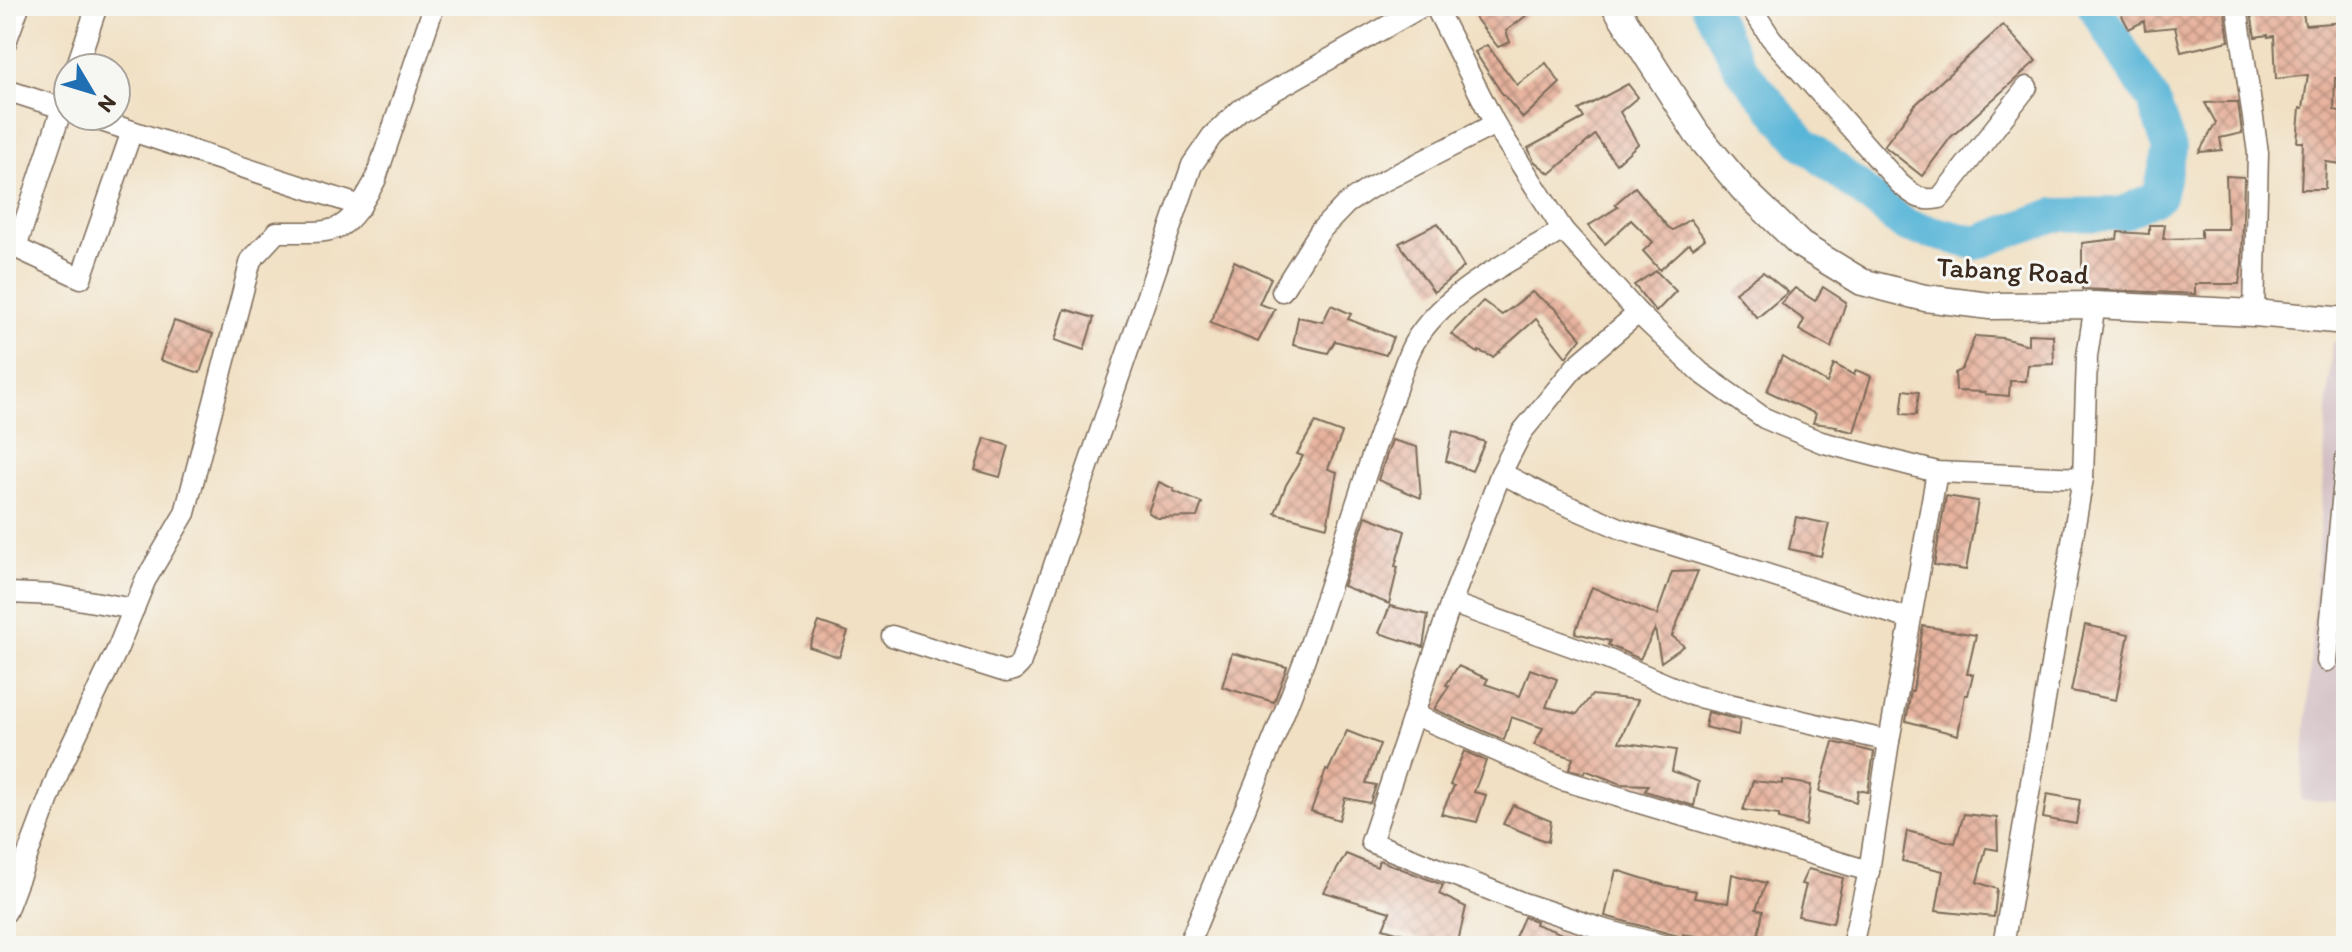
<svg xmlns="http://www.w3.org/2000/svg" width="2352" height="952" viewBox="0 0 2352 952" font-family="Itim,sans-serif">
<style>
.industrial{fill:#d2bec3}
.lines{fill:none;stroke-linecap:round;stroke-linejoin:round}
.river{stroke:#5ab6d8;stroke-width:34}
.building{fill:url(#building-cross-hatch)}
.minor-casing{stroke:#7b6a58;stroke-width:23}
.major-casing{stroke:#7b6a58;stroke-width:29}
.minor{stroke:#fff;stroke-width:20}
.major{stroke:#fff;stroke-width:26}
.labels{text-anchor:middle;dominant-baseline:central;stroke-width:6;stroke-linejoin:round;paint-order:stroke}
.street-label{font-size:28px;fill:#3b2a1e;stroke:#f6f6f2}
</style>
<defs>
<pattern id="building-cross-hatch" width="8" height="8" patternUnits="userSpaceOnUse" patternTransform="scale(2)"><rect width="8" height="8" fill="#e7b39e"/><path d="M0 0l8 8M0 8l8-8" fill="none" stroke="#bc9280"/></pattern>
</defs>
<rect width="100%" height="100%" fill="#f6f6f2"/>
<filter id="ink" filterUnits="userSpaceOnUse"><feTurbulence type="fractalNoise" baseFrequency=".0125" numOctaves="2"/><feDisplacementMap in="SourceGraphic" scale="16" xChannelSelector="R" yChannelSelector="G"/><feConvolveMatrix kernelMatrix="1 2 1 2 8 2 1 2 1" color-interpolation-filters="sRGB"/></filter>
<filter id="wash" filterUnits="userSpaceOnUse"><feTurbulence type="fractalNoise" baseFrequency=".006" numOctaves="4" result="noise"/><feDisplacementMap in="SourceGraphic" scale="32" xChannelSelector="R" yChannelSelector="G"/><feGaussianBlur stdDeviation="1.8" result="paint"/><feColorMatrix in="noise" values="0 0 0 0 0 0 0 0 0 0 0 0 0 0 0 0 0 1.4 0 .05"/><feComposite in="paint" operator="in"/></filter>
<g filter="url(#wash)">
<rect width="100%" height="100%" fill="#f1e0c3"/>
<path class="industrial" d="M2332 342 2346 343V802L2301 800Z"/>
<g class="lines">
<path class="river" d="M1708 6 1742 70 1802 142 1906 226 1976 243 2054 215 2121 214 2159 196 2170 149 2153 100 2094 6"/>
</g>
<g id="blocks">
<g class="building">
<path d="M1487 6H1539L1506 31 1510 42 1498 47 1473 15Z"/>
<path d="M2117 6H2181L2182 11 2210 6H2224L2229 41 2181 52 2175 27 2145 30 2144 21 2129 29Z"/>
<path d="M2250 6H2302L2305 25 2346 22V78H2335L2334 110 2340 111 2342 164 2326 162 2325 189H2301L2303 142H2297L2300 108H2303L2308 75 2276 79 2274 36 2268 37V35L2255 37Z"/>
<path d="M2003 25 2036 61 1951 137 1922 176 1884 146 1915 105Z"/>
<path d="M1487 45 1517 85 1546 63 1560 83 1523 118 1501 92 1475 52Z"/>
<path d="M1628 84 1638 97 1620 112 1638 144 1616 164 1595 135 1550 174 1534 161 1528 148 1584 118 1579 110Z"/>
<path d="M2226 102H2238L2242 133 2220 138 2222 150 2199 152 2216 123 2205 103Z"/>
<path d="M2226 176 2244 177 2242 264 2239 284H2195V294L2082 289V243L2117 239 2118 232 2149 234V225H2165L2163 239 2201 238V229H2228Z"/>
<path d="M1635 187 1668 227 1673 230 1690 219 1705 239 1693 248 1689 244 1660 270 1643 251 1653 242 1631 220 1605 244 1588 226 1618 207 1615 204Z"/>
<path d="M1438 223 1464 267 1434 292 1399 243Z"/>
<path d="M1234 261 1271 278 1259 304 1275 309 1258 342 1210 323Z"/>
<path d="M1656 271 1676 291 1656 312 1634 285Z"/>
<path d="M1763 272 1788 292 1757 318 1735 292Z"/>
<path d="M1823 287 1846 302 1831 348 1799 330 1804 320 1781 303 1795 288 1815 301Z"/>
<path d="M1532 292 1557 310 1581 338 1566 357 1536 319 1493 357 1479 351 1478 353 1451 334 1483 301 1502 315Z"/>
<path d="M1331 305 1351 314 1348 319 1393 337 1386 355 1335 341 1328 353 1293 345 1298 317 1323 322Z"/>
<path d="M1065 309 1094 318 1084 350 1055 340Z"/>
<path d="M174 321 213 334 200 373 160 360Z"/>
<path d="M2028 334 2053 335 2054 364 2028 365 2026 381H2010L2009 396 1985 394V392L1956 391 1955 373 1962 369 1975 336 2003 338 2028 345Z"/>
<path d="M1782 356 1827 383 1834 364 1854 375 1856 370 1871 376 1854 432 1836 428 1837 426 1813 423 1816 414 1767 391Z"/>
<path d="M1904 390 1919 392 1916 415 1901 414Z"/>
<path d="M1315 423 1342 433 1328 469 1337 472 1327 527 1275 513 1286 485 1303 456 1297 454Z"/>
<path d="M1453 431 1485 442 1472 471 1446 461Z"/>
<path d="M985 438 1009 446 1000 477 975 470Z"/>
<path d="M1392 440 1417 447 1421 498 1378 480Z"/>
<path d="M1159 482 1174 489 1173 491 1202 503 1197 517 1157 518 1148 512Z"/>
<path d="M1946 496 1978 501 1966 570 1934 565Z"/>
<path d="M1366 516 1405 531 1395 566 1398 567 1389 604 1343 586Z"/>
<path d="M1796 517 1829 524 1821 556 1789 549Z"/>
<path d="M1698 571 1672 636 1684 646 1661 662 1655 629 1640 659 1608 645 1610 641 1575 633 1592 587 1657 615 1672 572Z"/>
<path d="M1390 606 1428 615 1423 647 1379 633Z"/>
<path d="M819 622 848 632 839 657 809 647Z"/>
<path d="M2085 625 2129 634 2116 700 2071 691Z"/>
<path d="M1923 626 1976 635 1967 674H1973L1968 695H1965L1958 735 1906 721 1911 691H1913Z"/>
<path d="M1232 653 1287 667 1274 702 1222 687Z"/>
<path d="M1458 666 1488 679 1485 684 1520 696 1530 669 1557 679 1546 707 1577 714 1592 695 1638 700 1619 742 1676 750 1672 771 1699 782 1694 806 1645 791 1648 785 1621 784 1585 770 1584 773 1569 769 1573 758 1534 745 1543 728 1511 717 1504 740 1434 709 1449 686 1446 685Z"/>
<path d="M1708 712 1740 720 1738 735 1705 727Z"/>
<path d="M1347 731 1380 744 1366 783 1376 785 1370 803 1345 798 1339 820 1311 811 1326 770 1328 771Z"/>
<path d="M1833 742 1874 752 1868 792 1858 790 1856 802 1819 791Z"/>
<path d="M1464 751 1486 761 1474 792 1486 795 1477 822 1441 814 1454 786 1450 785Z"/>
<path d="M1782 780 1811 785 1806 826 1779 819V815L1743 810 1753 781 1782 784Z"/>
<path d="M2047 794 2080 800 2076 824 2043 818Z"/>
<path d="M1513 805 1551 821 1548 842 1503 824Z"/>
<path d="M1964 814 1997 818 1998 850 1986 848 1977 882 1997 889 1994 917 1936 911 1943 871 1902 861 1907 831 1955 843Z"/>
<path d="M1346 854 1377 867 1379 860 1443 885 1439 894 1466 907 1457 946 1414 937 1383 928 1390 912 1324 892Z"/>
<path d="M1808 869 1843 878 1833 923 1798 916 1806 885 1801 884Z"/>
<path d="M1616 870 1664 885 1696 891 1694 898 1728 903 1732 874 1766 883 1756 909 1763 911 1756 946H1729L1730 941 1683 934 1682 937 1605 916Z"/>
<path d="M1524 917 1536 921 1535 924 1590 944V946H1549L1530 941 1529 946H1511Z"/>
</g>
</g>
</g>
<g filter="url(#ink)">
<use href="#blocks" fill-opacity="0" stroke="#7b6a58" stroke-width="2"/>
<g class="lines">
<defs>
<g id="minor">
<path d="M1435 6 1495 124 1563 230 1638 313 1700 372 1764 418 1821 442 1937 472 2083 478"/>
<path d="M1750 6 1771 38 1899 183C1914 196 1921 202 1940 198L2027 87"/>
<path d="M2237 6 2258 153 2254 313"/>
<path d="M6 42 19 6"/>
<path d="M76 68 97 6"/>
<path d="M6 90 68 110"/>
<path d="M86 116 361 206"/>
<path d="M6 243 81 278 132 131"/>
<path d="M16 248 68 90"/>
<path d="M1282 291 1320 231 1346 204 1370 188 1495 124"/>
<path d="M1638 313 1576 366 1522 432 1501 473 1451 603 1371 842 1523 903 1602 929 1666 946"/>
<path d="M1501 473 1554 500 1622 529 1910 619"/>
<path d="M10 593 54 595 134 609"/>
<path d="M1451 603 1602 657 1694 696 1889 741"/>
<path d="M892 636 1006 672 1014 670 1020 664 1192 165 1212 136 1240 110 1423 6"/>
<path d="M2327 661 2346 459"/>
<path d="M1415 715 1562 780 1869 871"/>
<path d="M6 912 60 769 117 650 145 581 185 513 251 260 277 232C339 232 344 237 375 181L434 6"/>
<path d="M1188 946C1228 846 1273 748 1309 647 1337 569 1359 489 1388 411 1397 389 1403 363 1414 343 1445 290 1512 261 1563 230"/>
<path d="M1852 946 1869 871 1889 741 1937 472"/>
<path d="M2003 946 2083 478 2087 356 2095 305"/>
</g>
<path id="major" d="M1615 6 1697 134 1743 189 1801 245 1862 282 1925 298 1990 306 2095 305 2254 313 2346 321"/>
</defs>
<use href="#minor" class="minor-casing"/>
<use href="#major" class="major-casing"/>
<use href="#minor" class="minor"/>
<use href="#major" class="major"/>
</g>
</g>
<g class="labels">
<g class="street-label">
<text transform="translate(2013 270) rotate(3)">Tabang Road</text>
</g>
</g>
<rect width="2352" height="952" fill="none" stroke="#f6f6f2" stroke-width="32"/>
<g transform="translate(92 92) rotate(128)"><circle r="38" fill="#f6f6f2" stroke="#aba49d" stroke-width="2"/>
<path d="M0-6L14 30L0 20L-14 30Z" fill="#1f6fb2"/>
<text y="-12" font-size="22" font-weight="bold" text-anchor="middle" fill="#3b2a1e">N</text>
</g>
</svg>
